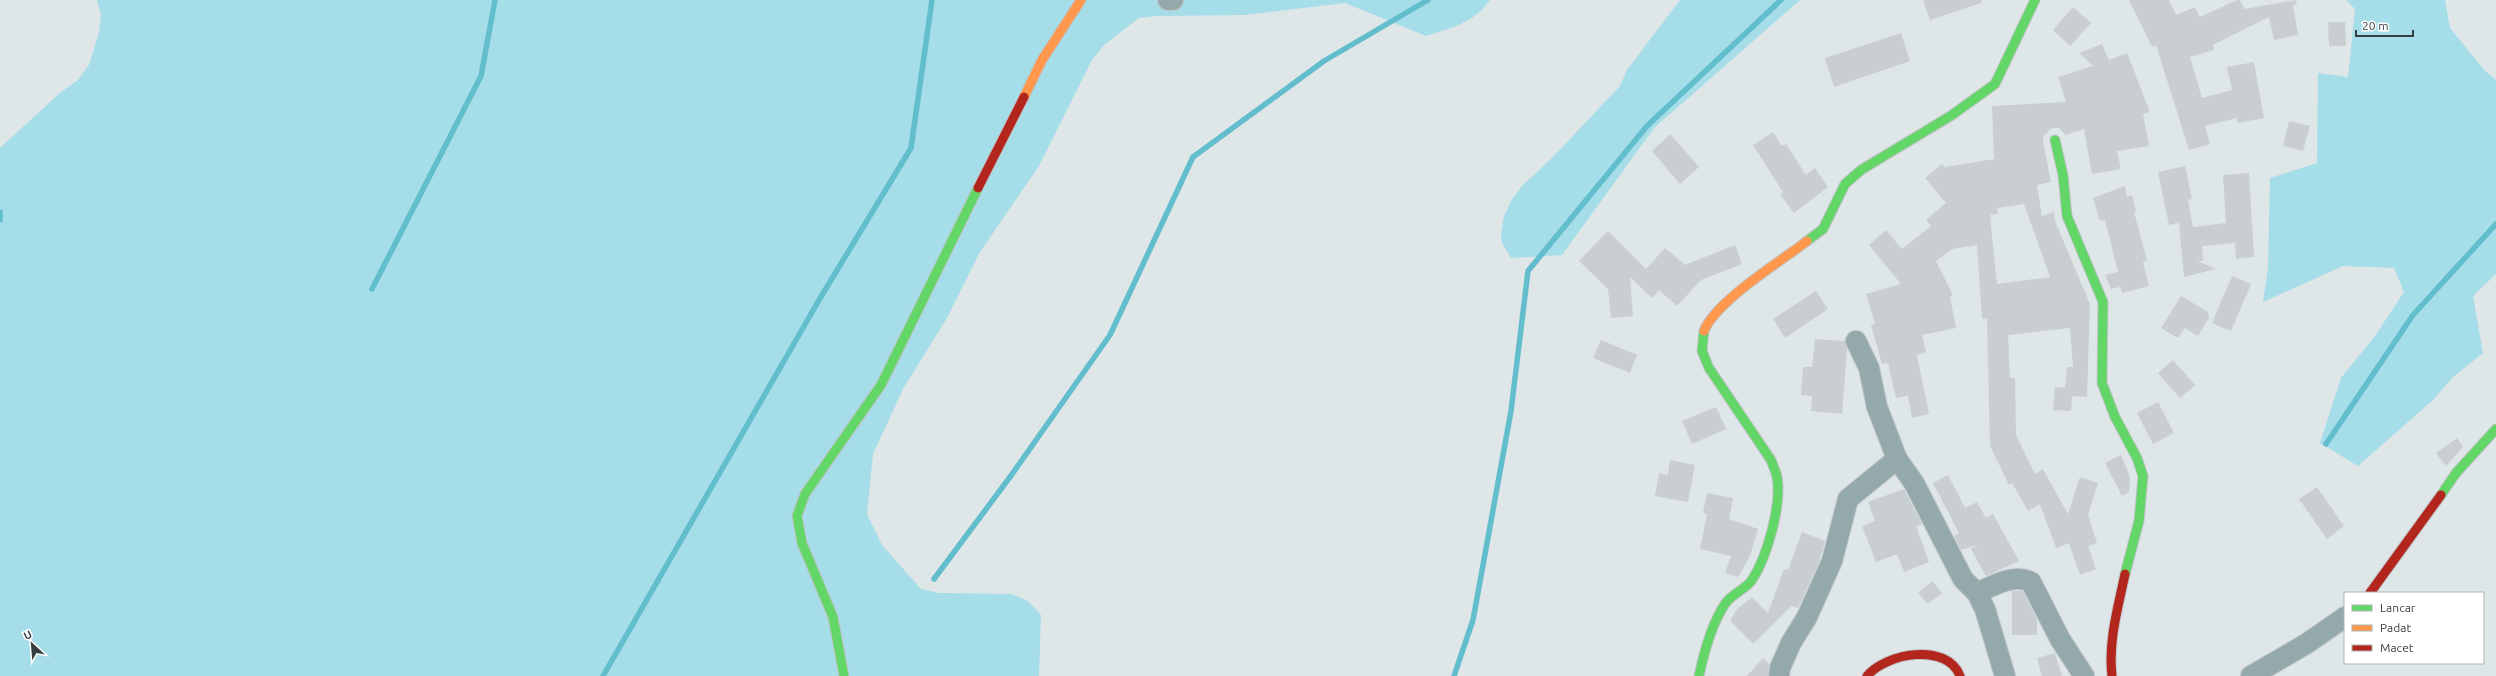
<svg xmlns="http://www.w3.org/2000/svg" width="2496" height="676" viewBox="0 0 2496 676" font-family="Ubuntu,sans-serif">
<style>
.green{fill:#a5dde8}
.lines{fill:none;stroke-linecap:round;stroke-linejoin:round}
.stream{stroke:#62bdcc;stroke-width:5.5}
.building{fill:#c9cfd0;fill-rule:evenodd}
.street-casing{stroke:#bec3c5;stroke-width:22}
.fast-casing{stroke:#bec3c5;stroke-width:11}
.slow-casing{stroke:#bec3c5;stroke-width:11}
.jam-casing{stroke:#bec3c5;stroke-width:11}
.street{stroke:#94a9ac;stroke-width:20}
.fast{stroke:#63d668;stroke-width:9}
.slow{stroke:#ff974d;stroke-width:9}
.jam{stroke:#b3261e;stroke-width:9}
</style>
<rect width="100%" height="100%" fill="#dfe6e8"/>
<g class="green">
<path d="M97 0H1490C1474 23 1451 28 1426 36L1345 3 1245 15 1156 16 1139 18 1103 46 1092 60 1039 166 980 252 947 318 903 389 873 454 867 514 882 545 921 589 939 593 1012 594 1028 601 1041 615 1039 676H0V148L61 92 78 80 89 65 99 32 101 15Z"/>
<path d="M1680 0H1800L1654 128 1562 255 1511 258 1502 243 1501 233 1504 216 1512 199 1522 186 1553 157 1620 86 1627 70Z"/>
<path d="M2346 0H2445L2450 28 2485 71 2496 80V274L2473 296 2483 353 2453 377 2433 400 2358 466 2320 443 2341 378 2375 336 2404 292 2394 268 2343 266 2263 302 2268 268 2270 178 2317 163 2318 73 2348 77 2355 9Z"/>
</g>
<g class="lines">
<g class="stream">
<path d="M0 212V220"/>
<path d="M372 289 481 76 495 0"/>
<path d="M2326 444 2413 315 2496 224"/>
<path d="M934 579 1010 477 1110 335 1193 157 1324 61 1428 0"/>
<path d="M603 676 819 300 911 148 932 0"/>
<path d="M1454 676 1473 620 1511 411 1528 271 1647 126 1781 0"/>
</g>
</g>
<g class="building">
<path d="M1923 0H1981V3L1930 20Z"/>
<path d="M2129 0H2169L2176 15 2195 7 2200 17 2237 0H2240L2244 9 2296 0 2297 3 2293 6 2298 35 2274 40 2269 17 2213 45 2214 50 2190 57 2202 98 2232 90 2227 67 2254 62 2264 118 2237 123V118L2205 126 2210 144 2189 150 2156 45 2152 47Z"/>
<path d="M2073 7 2091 23 2070 46 2053 30Z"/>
<path d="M2328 22H2345L2346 46H2329Z"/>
<path d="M1901 33 1910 61 1834 87 1825 58Z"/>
<path d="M2102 44 2109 60 2127 53 2150 112 2143 114 2149 146 2117 151 2121 169 2092 174 2084 129 2066 135 2059 128H2052L2043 136V142L2051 182 2037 185 2042 216 2054 212 2055 221 2090 304 2087 397 2072 396 2071 411 2053 410 2055 387 2065 388 2067 367H2073L2070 328 2008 335 2010 378H2015L2016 435 2035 474 2043 469 2068 514 2080 477 2098 483 2088 515 2097 543 2088 546 2096 569 2080 575 2069 543 2056 548 2040 504 2028 511 2012 483 2009 485 1990 446 1987 318 1982 319 1977 245 1952 249 1936 261 1953 295 1950 297 1956 328 1922 335 1926 352 1917 355 1929 414 1912 418 1908 396 1896 398 1888 363 1882 364 1871 325 1875 324 1866 294 1901 284 1869 245 1886 230 1902 249 1931 226 1926 220 1946 203 1925 178 1942 164 1945 167 1994 159 1992 106 2066 102 2058 77 2093 66 2079 53ZM2024 204 2050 277 1997 284 1990 215 1998 214 1997 208Z"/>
<path d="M2289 121 2310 126 2303 151 2283 146Z"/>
<path d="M1773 132 1782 146 1786 144 1806 175 1815 168 1828 187 1794 213 1780 194 1783 192 1753 145Z"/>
<path d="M1670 134 1699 167 1680 184 1652 151Z"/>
<path d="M2185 166 2192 199 2188 200 2193 227 2226 223 2223 175 2249 173 2254 257 2236 259 2235 243 2202 246 2203 261H2197L2216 269 2184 277 2179 223 2169 225 2158 172Z"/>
<path d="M2125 186 2127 197 2132 195 2136 211 2134 212 2147 261 2143 262 2149 286 2122 293 2120 287 2111 289 2105 275 2118 272 2105 220 2100 221 2093 198Z"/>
<path d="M1608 231 1646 269 1665 248 1685 265 1735 245 1742 264 1701 280 1677 306 1659 290 1652 298 1630 277 1633 316 1611 318 1608 289 1579 261Z"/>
<path d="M2232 276 2251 284 2231 331 2212 323Z"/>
<path d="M1816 291 1828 309 1785 338 1773 319Z"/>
<path d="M2181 296 2208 312 2209 318 2198 336 2185 328 2178 338 2161 328Z"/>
<path d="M1815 339 1845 341 1847 349 1842 414 1811 411 1812 396 1801 395 1803 367H1812Z"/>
<path d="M1601 340 1637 355 1630 373 1593 358Z"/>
<path d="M2173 360 2195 385 2180 398 2158 373Z"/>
<path d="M2158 402 2174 433 2153 444 2137 413Z"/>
<path d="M1716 407 1726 429 1692 444 1682 421Z"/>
<path d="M2457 438 2463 447 2446 466 2436 453Z"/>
<path d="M2121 455 2130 477 2129 492 2122 496 2105 463Z"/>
<path d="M1670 460 1695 465 1688 502 1655 496 1659 473 1668 475Z"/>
<path d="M1948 475 1965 508 1977 502 1986 518 1993 514 2019 561 1986 576 1971 549 1977 545 1961 550 1954 536 1959 533 1933 483Z"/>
<path d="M2317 487 2344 526 2327 539 2299 499Z"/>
<path d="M1904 489 1922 524 1916 526 1929 562 1904 572 1897 554 1876 562 1862 526 1875 521 1868 502Z"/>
<path d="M1707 493 1733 498 1729 519 1758 529 1750 556 1738 577 1725 573 1731 556 1700 549 1707 514 1703 513Z"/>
<path d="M1802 532 1825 541 1818 565 1798 608 1791 606 1753 644 1730 621 1736 610 1752 597 1768 613 1784 569 1788 570Z"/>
<path d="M1932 581 1942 593 1928 604 1918 593Z"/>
<path d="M2012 591H2023L2037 619V635H2012Z"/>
<path d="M2055 653 2062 676H2042L2037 658Z"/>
<path d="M1763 658 1769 664 1768 676H1747Z"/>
</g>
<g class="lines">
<defs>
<g id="street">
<path d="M1168 0H1173"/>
<path d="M1856 341 1869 368 1877 407 1897 459 1914 483 1963 579 1977 593 1985 609 2005 676"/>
<path d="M1977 593C1993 586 2013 573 2031 582L2060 639 2084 676"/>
<path d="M1779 676 1780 668 1791 643 1807 617 1832 561 1848 499 1897 459"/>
<path d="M2251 676 2306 644 2345 617"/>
</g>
<g id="fast">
<path d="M2055 140 2063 175 2067 216 2103 302 2102 383 2115 417 2137 458 2143 476 2139 521 2125 574"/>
<path d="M1807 241 1823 229 1845 184 1861 170 1952 115 1995 84 2035 0"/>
<path d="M2441 495 2456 473 2496 429"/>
<path d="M844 676 833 617 802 543 797 516 805 494 881 385 978 188"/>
<path d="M1699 676C1704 652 1711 625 1725 604 1731 594 1745 590 1752 580 1767 557 1782 505 1777 477 1776 472 1773 466 1771 460L1709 368 1702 351 1704 331"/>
</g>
<g id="slow">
<path d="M1024 97 1042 60 1081 0"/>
<path d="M1704 331C1716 301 1780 262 1807 241"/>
</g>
<g id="jam">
<path d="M978 188 1024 97"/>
<path d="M2370 593 2441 495"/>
<path d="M1867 676C1886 653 1947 642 1960 676"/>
<path d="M2112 676C2108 641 2118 608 2125 574"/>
</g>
</defs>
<use href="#street" class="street-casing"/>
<use href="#fast" class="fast-casing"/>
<use href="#slow" class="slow-casing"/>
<use href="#jam" class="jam-casing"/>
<use href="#street" class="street"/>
<use href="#fast" class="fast"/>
<use href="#slow" class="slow"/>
<use href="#jam" class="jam"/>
</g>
<rect x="2344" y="592" width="140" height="72" fill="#ffffff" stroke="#afb1b2"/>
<rect x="2352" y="605" width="20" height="6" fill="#63d668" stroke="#afb1b2"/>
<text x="2380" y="612" font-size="12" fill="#383d3f">Lancar</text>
<rect x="2352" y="625" width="20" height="6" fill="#ff974d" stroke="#afb1b2"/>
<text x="2380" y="632" font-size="12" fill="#383d3f">Padat</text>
<rect x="2352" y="645" width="20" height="6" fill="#b3261e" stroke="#afb1b2"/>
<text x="2380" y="652" font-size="12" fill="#383d3f">Macet</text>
<g transform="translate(32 644) rotate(334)" stroke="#ffffff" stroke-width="3" paint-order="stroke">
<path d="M0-3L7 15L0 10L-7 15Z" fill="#383d3f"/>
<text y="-6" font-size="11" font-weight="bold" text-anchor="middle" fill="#383d3f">U</text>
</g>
<path d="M2356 30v6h57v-6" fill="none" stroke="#383d3f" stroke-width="2"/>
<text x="2362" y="30" font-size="12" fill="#383d3f" stroke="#ffffff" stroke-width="3" paint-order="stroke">20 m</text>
</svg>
